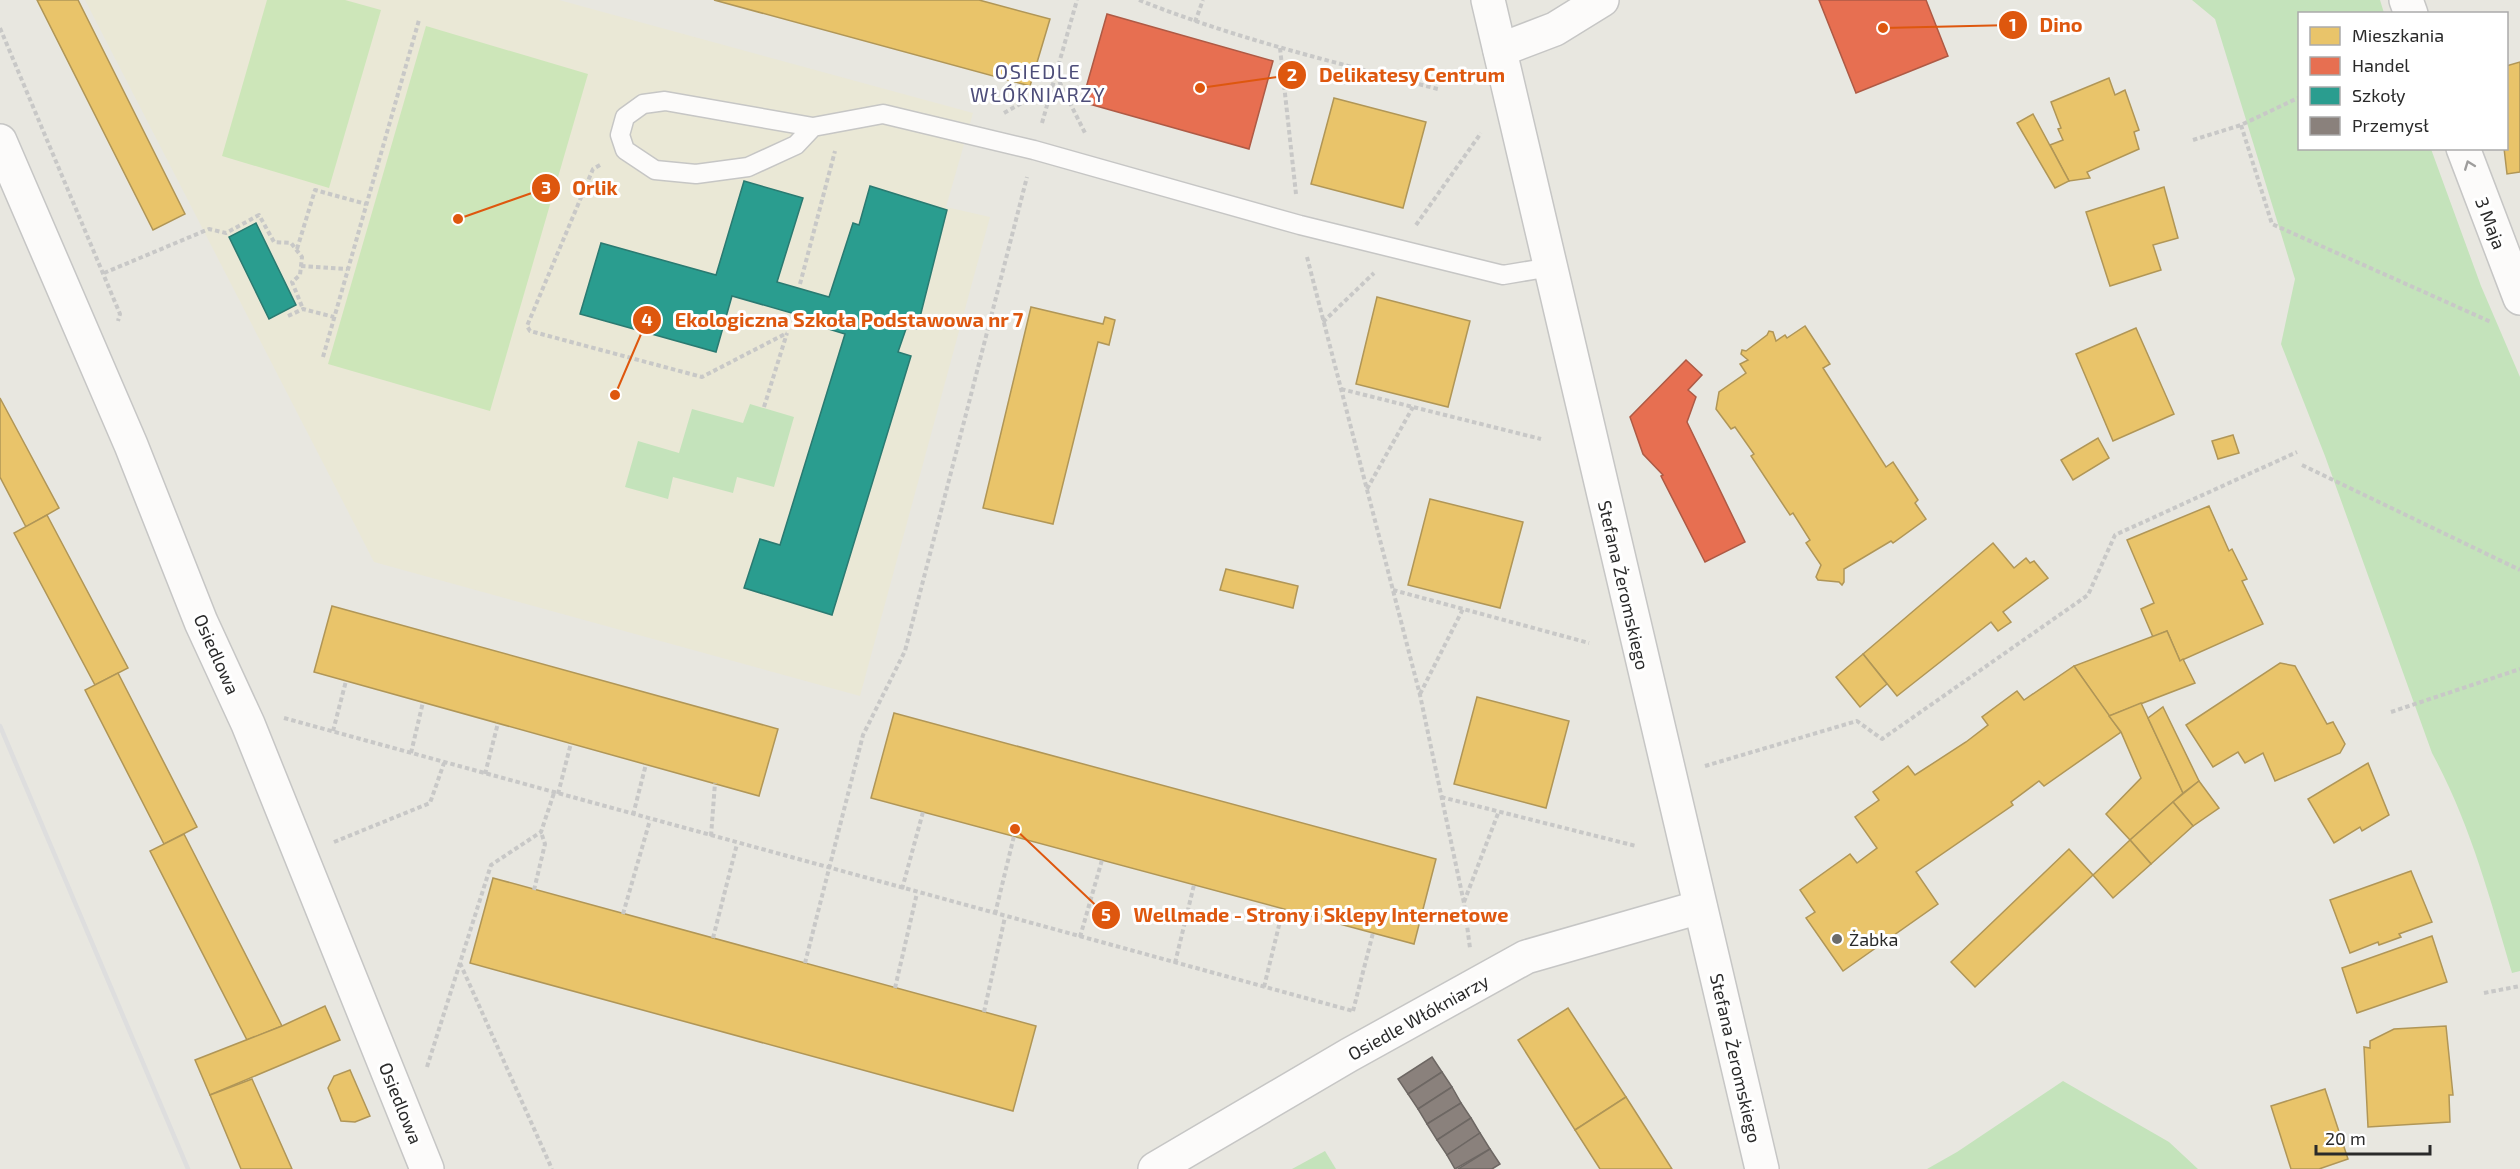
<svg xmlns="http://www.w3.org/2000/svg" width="2520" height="1169" viewBox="0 0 2520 1169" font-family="'Exo 2',sans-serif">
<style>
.education{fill:#eae8d6}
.green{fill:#c4e3bb}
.pitch{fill:#cde6b9}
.homes{fill:#e9c46a;stroke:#b09657;stroke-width:1.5}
.shops{fill:#e76f51;stroke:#ae5a45;stroke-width:1.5}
.schools{fill:#2a9d8f;stroke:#2a7a71;stroke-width:1.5}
.industry{fill:#8a817c;stroke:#6d6763;stroke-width:1.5}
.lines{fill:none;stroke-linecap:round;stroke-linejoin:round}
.lane-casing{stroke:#c6c6c5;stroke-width:21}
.street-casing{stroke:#c6c6c5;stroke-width:36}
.secondary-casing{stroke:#c6c6c5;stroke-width:36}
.path{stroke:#c8c8c7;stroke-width:4;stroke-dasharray:4.5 3;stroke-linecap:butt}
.lane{stroke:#fcfbfa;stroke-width:18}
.street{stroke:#fcfbfa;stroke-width:33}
.secondary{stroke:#fcfbfa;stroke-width:33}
.rail{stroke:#dedede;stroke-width:4.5}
.oneway{stroke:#9e9d9c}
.poi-dot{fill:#6c6c6a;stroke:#fff;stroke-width:2}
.labels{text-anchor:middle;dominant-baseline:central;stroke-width:6;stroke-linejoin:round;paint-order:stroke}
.street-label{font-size:18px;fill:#2a2a2a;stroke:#fff}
.poi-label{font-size:18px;fill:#2a2a2a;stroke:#fff;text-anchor:start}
.neighbourhood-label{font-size:20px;letter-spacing:1.5px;fill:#4d4d79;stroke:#fff}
.leader{fill:none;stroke:#de570e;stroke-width:2}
.callout-dot{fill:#de570e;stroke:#fff;stroke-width:2}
.mark-label{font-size:18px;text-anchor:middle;font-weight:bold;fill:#fff}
.callout-label{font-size:20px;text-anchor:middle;font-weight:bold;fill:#de570e;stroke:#fff;stroke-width:6;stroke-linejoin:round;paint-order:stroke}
</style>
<rect width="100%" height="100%" fill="#e8e7e0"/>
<path class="education" d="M85 0H559L973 113 946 207 990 217 860 696 374 562Z"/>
<g class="green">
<path d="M2192 0H2380L2384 13 2300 14V148L2431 149 2481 286 2520 377V971L2512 973C2490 898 2470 823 2432 753L2325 456 2281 344 2295 279 2215 19Z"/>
<path d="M750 404 794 417 774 487 737 477 733 493 673 477 668 499 625 487 638 441 679 453 692 409 743 423Z"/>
<path d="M2063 1081 2169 1142 2198 1169H1927L1957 1152Z"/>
<path d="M1325 1151 1336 1169H1292Z"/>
</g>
<g class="pitch">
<path d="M267 0H345L381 10 329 188 222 156Z"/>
<path d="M426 26 588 74 490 411 328 364Z"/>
</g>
<g class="homes">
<path d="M37 0H78L185 214 153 230Z"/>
<path d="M714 0H979L1050 19 1030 86Z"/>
<path d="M2520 62V172L2507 174 2504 148H2506V66Z"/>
<path d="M2109 78 2115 95 2125 90 2139 130 2134 132 2139 149 2087 172 2090 178 2069 181 2050 145 2063 140 2058 129 2061 128 2051 102Z"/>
<path d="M1334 98 1426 122 1403 208 1311 184Z"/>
<path d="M2033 114 2069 181 2055 188 2017 123Z"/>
<path d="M2164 187 2178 238 2153 245 2161 270 2110 286 2086 212Z"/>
<path d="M1377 297 1470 321 1448 407 1356 384Z"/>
<path d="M1031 307 1103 324 1105 317 1115 320 1109 345 1098 342 1053 524 983 508Z"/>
<path d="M1805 326 1830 364 1823 368 1886 467 1893 462 1918 500 1915 503 1926 519 1893 543 1891 541 1844 569V582L1842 585 1839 582 1818 580 1816 577 1821 565 1806 543 1810 540 1793 513 1790 515 1751 456 1754 454 1735 427 1731 429 1716 409 1719 392 1746 373 1740 364 1748 360 1741 354 1742 350 1746 351 1767 335 1769 331 1773 332 1776 341 1785 335 1787 338Z"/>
<path d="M2136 328 2174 414 2113 441 2076 354Z"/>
<path d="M0 398 59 508 26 527 0 477Z"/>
<path d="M2233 435 2239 453 2218 459 2212 441Z"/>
<path d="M2098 438 2109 458 2073 480 2061 460Z"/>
<path d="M1430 499 1523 522 1500 608 1408 585Z"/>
<path d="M2209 506 2229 551 2232 549 2247 579 2242 581 2263 624 2180 661 2167 631 2153 637 2141 609 2154 603 2127 540Z"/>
<path d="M47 515 128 668 95 685 14 533Z"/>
<path d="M1993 543 2014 568 2026 558 2030 563 2034 561 2048 578 2003 612 2011 622 1998 631 1991 622 1897 696 1863 654Z"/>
<path d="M1226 569 1298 586 1293 608 1220 590Z"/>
<path d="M332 606 778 729 759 796 314 672Z"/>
<path d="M2167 631 2180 661 2183 659 2195 683 2109 716 2074 666Z"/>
<path d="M1863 654 1887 684 1860 707 1836 677Z"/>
<path d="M2280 663 2295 666 2327 724 2333 722 2345 744 2340 753 2275 781 2263 753 2245 763 2238 752 2213 767 2186 725Z"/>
<path d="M2074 666 2121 732 2044 786 2039 781 2011 802 2013 805 1916 872 1938 904 1843 971 1806 918 1815 912 1800 890 1850 854 1857 863 1877 848 1855 817 1879 800 1873 792 1908 766 1915 775 1966 742 1988 725 1982 717 2017 691 2024 700Z"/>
<path d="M118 673 197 827 164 844 85 690Z"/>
<path d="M1477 697 1569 721 1546 808 1454 784Z"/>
<path d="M2141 703 2183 793 2130 840 2106 814 2141 778 2121 732 2109 716Z"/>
<path d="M2163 707 2199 781 2183 793 2148 718Z"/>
<path d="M894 713 1436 859 1414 944 871 798Z"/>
<path d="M2368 763 2389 815 2362 831 2360 827 2334 843 2308 799Z"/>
<path d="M2199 781 2219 808 2193 826 2173 802Z"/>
<path d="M2173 802 2193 826 2151 864 2130 840Z"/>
<path d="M184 834 282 1026 247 1040 150 851Z"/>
<path d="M2130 840 2151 864 2113 898 2093 875Z"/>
<path d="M2069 849 2093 875 1975 987 1951 962Z"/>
<path d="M2411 871 2432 922 2399 934 2401 937 2379 945 2378 942 2350 953 2330 900Z"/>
<path d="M493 878 1036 1026 1013 1111 470 963Z"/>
<path d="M2432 936 2447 982 2357 1013 2342 968Z"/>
<path d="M325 1006 340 1040 210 1095 195 1060 282 1026Z"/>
<path d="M1568 1008 1626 1097 1575 1130 1518 1040Z"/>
<path d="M2446 1026 2453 1095H2449L2450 1122 2368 1127 2364 1047 2370 1048V1041L2394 1029Z"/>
<path d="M350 1070 370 1116 355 1122 341 1121 328 1088 334 1076Z"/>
<path d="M252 1079 292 1169H241L210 1095Z"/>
<path d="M2325 1089 2348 1159 2319 1169H2291L2271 1106Z"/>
<path d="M1626 1097 1672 1169H1600L1575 1130Z"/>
</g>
<g class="shops">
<path d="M1819 0H1926L1948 56 1856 93Z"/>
<path d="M1107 14 1273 61 1249 149 1082 102Z"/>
<path d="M1686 360 1702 375 1688 390 1696 397 1687 422 1745 542 1705 562 1661 476 1663 475 1643 454 1630 417Z"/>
</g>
<g class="schools">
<path d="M744 181 803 198 777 282 829 297 853 223 859 225 870 186 947 210 917 329 907 326 898 352 911 356 832 615 744 588 760 539 780 545 845 334 822 327 823 322 732 296 716 352 580 314 601 243 716 275Z"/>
<path d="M256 223 296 305 269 319 229 237Z"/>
</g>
<g class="industry">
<path d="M1432 1057 1442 1072 1408 1094 1398 1079Z"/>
<path d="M1442 1072 1452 1087 1418 1109 1408 1094Z"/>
<path d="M1452 1087 1461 1103 1427 1124 1418 1109Z"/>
<path d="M1461 1103 1471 1118 1437 1140 1427 1124Z"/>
<path d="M1471 1118 1480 1133 1447 1155 1437 1140Z"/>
<path d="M1480 1133 1490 1149 1455 1169 1447 1155Z"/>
<path d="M1490 1149 1500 1164 1492 1169H1458Z"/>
</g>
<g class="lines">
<defs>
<path id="lane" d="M813 127 796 145 748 167 696 174 655 170 625 150 620 135 625 117 643 104 665 101 813 127 883 114 1034 150 1300 225 1503 275 1551 267"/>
<g id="street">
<path d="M2406 0 2411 14"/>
<path d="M1500 50 1555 29 1602 0"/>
<path d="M0 141 131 445 201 622 248 724 427 1169"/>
<path d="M2463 148 2520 298"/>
<path d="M1155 1169 1349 1055 1526 957 1700 907"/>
</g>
<path id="secondary" d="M1488 0 1762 1169"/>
</defs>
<use href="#lane" class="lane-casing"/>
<use href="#street" class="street-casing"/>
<use href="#secondary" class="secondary-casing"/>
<g class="path">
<path d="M1139 0C1236 39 1337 63 1438 89"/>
<path d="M1195 22 1203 0"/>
<path d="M0 28 120 314 118 321"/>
<path d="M1280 48 1296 194"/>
<path d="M1056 75 1086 135"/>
<path d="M1004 113 1052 86"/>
<path d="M1042 123 1077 0"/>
<path d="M2241 125 2272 224 2491 322"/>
<path d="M2193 140 2241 125 2300 97"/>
<path d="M600 165 593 169 527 326 530 331 702 377 787 333"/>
<path d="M1416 225 1481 133"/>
<path d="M297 249 315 190 366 204"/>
<path d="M1307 257 1420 695 1464 903 1470 948"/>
<path d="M301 266 347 269"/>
<path d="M104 273 209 229 226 233 259 215 274 242 291 243 302 257 300 275 292 282 303 309"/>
<path d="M800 284 835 151"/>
<path d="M288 316 303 309 334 317"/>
<path d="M1323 322 1374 273"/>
<path d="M323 357 419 20"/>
<path d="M1341 389 1541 439"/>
<path d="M764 407 787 333"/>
<path d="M2302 465 2520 570"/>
<path d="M1367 489 1413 407"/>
<path d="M1393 590 1589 643"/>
<path d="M1420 694 1463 609"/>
<path d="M2391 712 2520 669"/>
<path d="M284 718 1353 1011"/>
<path d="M333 731 346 681"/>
<path d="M411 753 423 702"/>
<path d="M1705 766 1857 721 1882 739 2088 595 2115 535 2297 452"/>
<path d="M485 774 498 723"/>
<path d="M558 794 571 743"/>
<path d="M1441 797 1636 846"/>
<path d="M633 815 646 764"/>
<path d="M711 836 715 783"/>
<path d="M334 842 430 803 444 763"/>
<path d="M902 889 923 812"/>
<path d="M534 890 545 844 541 832"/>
<path d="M1464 902 1499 811"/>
<path d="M623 914 650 820"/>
<path d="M995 914 1014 836"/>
<path d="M1080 937 1102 860"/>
<path d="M713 938 737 844"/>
<path d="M460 963 552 1169"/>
<path d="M805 963 863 735 905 651 1027 177"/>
<path d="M1175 963 1194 885"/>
<path d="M1264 987 1283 909"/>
<path d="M895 988 917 893"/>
<path d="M2484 993 2520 986"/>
<path d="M1353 1011 1373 933"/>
<path d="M984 1012 1005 917"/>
<path d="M427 1067 491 865 541 832 554 793"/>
</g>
<use href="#lane" class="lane"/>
<use href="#street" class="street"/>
<use href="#secondary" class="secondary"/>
<path class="rail" d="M0 726 188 1169"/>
</g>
<defs><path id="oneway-chevron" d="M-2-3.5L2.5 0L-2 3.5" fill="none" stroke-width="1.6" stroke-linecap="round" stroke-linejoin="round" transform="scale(1.5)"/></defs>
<use class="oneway" href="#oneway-chevron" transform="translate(2469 165) rotate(-111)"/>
<circle class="poi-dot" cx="1837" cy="939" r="6"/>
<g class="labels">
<g class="street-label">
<text transform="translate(2491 223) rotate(69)">3 Maja</text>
<text transform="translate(1624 585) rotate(77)">Stefana Żeromskiego</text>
<text transform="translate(217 654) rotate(66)">Osiedlowa</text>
<text transform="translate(1418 1017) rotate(-29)">Osiedle Włókniarzy</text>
<text transform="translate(1736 1058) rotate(77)">Stefana Żeromskiego</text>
<text transform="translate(401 1103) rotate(68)">Osiedlowa</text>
</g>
<g class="poi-label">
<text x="1849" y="939">Żabka</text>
</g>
<g class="neighbourhood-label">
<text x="1038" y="71">OSIEDLE<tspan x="1038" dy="23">WŁÓKNIARZY</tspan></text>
</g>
</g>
<path class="leader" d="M1883 28L2013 25M1200 88L1292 75M458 219L546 188M615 395L647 320M1015 829L1106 915"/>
<g class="callout-dot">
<circle cx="1883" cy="28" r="6"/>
<circle cx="1200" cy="88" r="6"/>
<circle cx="458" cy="219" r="6"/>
<circle cx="615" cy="395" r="6"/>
<circle cx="1015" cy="829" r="6"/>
<circle cx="2013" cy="25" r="15"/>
<circle cx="1292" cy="75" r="15"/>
<circle cx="546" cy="188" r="15"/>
<circle cx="647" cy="320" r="15"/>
<circle cx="1106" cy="915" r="15"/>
</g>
<g class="mark-label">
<text x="2013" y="31">1</text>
<text x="1292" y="81">2</text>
<text x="546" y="194">3</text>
<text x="647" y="326">4</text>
<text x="1106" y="921">5</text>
</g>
<g class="callout-label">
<text x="2061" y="32">Dino</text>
<text x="1412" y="82">Delikatesy Centrum</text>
<text x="595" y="195">Orlik</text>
<text x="849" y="327">Ekologiczna Szkoła Podstawowa nr 7</text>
<text x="1321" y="922">Wellmade - Strony i Sklepy Internetowe</text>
</g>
<rect x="2298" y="12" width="210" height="138" fill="#ffffff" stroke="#aaaaaa" stroke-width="1.5"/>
<rect x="2310" y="27" width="30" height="18" fill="#e9c46a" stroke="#aaaaaa" stroke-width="1.5"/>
<text x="2352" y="42" font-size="18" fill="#2a2a2a">Mieszkania</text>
<rect x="2310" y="57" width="30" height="18" fill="#e76f51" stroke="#aaaaaa" stroke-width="1.5"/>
<text x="2352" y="72" font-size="18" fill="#2a2a2a">Handel</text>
<rect x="2310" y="87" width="30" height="18" fill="#2a9d8f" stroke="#aaaaaa" stroke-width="1.5"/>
<text x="2352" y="102" font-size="18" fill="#2a2a2a">Szkoły</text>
<rect x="2310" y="117" width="30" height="18" fill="#8a817c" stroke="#aaaaaa" stroke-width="1.5"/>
<text x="2352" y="132" font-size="18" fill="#2a2a2a">Przemysł</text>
<path d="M2316 1145v9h114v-9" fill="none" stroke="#2a2a2a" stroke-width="3"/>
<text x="2325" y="1145" font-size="18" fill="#2a2a2a" stroke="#ffffff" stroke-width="4.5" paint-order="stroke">20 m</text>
</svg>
